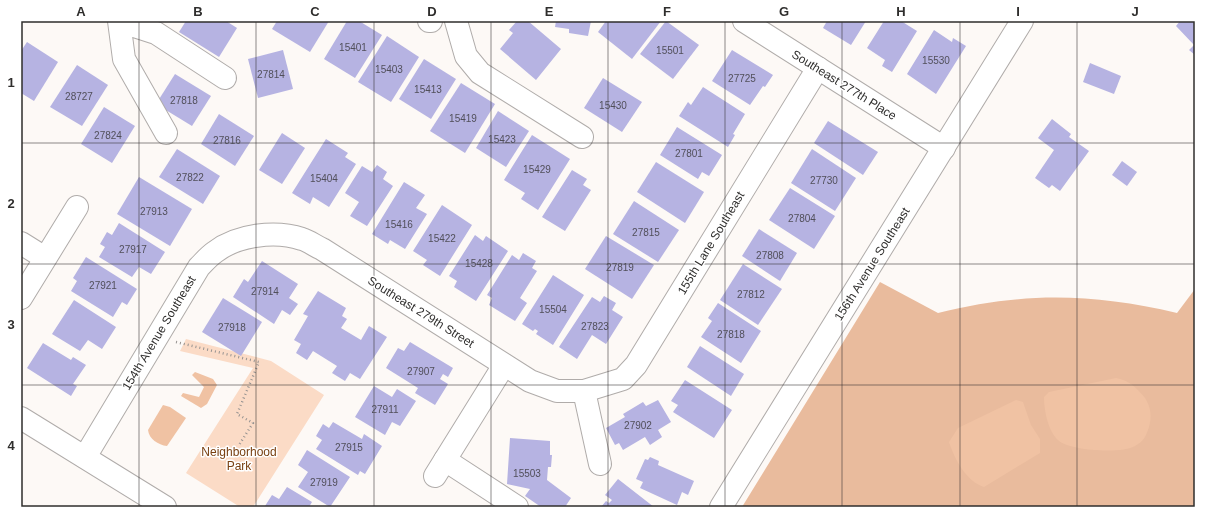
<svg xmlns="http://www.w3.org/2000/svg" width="1216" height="528" viewBox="0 0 1216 528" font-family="Arial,sans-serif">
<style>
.green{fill:#fbdbc6}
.forest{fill:#e9bb9d}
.water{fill:#f0c2a3}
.building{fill:#b6b3e2}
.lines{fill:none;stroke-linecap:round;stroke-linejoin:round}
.minor-casing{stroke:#b0acaa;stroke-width:24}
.path{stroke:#969391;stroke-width:2.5;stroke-dasharray:1 3;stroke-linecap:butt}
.minor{stroke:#fff;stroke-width:22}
.grid{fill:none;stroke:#2f2e2d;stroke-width:1;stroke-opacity:0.55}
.labels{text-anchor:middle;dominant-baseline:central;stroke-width:3;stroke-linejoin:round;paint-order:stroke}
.number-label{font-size:10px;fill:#514f5a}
.street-label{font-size:12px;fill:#2f2e2d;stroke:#fff}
.park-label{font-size:12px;fill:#794112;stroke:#fff}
.neatline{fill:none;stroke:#2f2e2d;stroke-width:1.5}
.grid-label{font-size:13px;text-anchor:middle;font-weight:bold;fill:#2f2e2d}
</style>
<rect width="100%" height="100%" fill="#fdf9f6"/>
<path class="green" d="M186 339 271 361 324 395 253 507H240L186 473 253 368 180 351Z"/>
<path class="forest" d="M880 282 938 313C1023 292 1091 293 1177 313L1195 289V507H742Z"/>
<g class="water">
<path d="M195 372 213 379 217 385 207 404 201 408 181 396 183 393 199 397 204 387 192 375Z"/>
<path d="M1116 378C1130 381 1136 387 1145 398 1151 407 1152 417 1149 427 1146 436 1144 441 1135 446 1122 454 1069 451 1058 440 1048 431 1044 410 1044 397L1049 392Z"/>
<path d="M1016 400 1023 402 1031 425 1040 439V453L984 487C966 481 955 460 949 442L958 428Z"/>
<path d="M163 405 170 407 186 418 167 446C158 445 149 439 148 430Z"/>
</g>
<g class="building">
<path d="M186 21H226L237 28 219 57 179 32Z"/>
<path d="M277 21H329L310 52 272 29Z"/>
<path d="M347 21H359L382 35 355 78 324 59Z"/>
<path d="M517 21H528L561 49 536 80 500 49 513 33 509 30Z"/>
<path d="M556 21H591L588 36 569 33V29L555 27Z"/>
<path d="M606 21H661L632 59 598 32Z"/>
<path d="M666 21 699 45 673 79 640 54Z"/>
<path d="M827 21H866L851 45 823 28Z"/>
<path d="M884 21H901L917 31 892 72 882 66 885 60 867 48Z"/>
<path d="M1180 21H1195V55L1189 50 1194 45 1176 26Z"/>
<path d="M934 30 952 42 953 38 966 46 936 94 907 74Z"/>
<path d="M387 36 419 57 391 102 358 82Z"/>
<path d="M27 42 58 62 34 101 21 93V51Z"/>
<path d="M283 50 293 89 258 98 248 59Z"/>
<path d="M732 50 773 75 765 87 763 86 750 105 712 81Z"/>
<path d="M424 59 456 79 431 119 399 99Z"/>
<path d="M1090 63 1121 76 1114 94 1083 82Z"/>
<path d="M77 65 108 85 82 126 50 107Z"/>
<path d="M175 74 211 96 192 126 156 104Z"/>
<path d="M603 78 642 102 622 132 584 108Z"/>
<path d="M461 83 495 104 465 153 430 131Z"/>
<path d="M703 87 745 114 733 134 735 135 728 147 679 116 688 102 691 105Z"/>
<path d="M104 107 135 126 112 163 81 144Z"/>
<path d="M498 111 529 131 506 167 476 148Z"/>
<path d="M219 114 254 136 235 166 201 144Z"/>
<path d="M1052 119 1071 134 1069 137 1089 151 1060 191 1052 185 1049 188 1035 178 1054 150 1038 138Z"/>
<path d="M828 121 878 152 863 175 814 143Z"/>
<path d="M677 127 722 155 709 176 702 172 698 179 660 155Z"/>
<path d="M282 133 305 148 282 184 259 170Z"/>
<path d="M532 135 570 159 538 210 521 199 525 193 504 180Z"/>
<path d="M326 139 348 153 345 157 356 164 329 207 313 197 310 204 292 193Z"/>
<path d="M177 149 220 176 203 204 159 177Z"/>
<path d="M812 149 856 178 835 211 791 183Z"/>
<path d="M1122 161 1137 172 1127 186 1112 175Z"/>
<path d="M656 162 704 192 685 223 637 192Z"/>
<path d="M377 165 387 172 383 179 393 186 367 226 350 216 359 202 345 193 362 166 372 172Z"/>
<path d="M572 170 587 179 583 185 591 190 565 231 542 217Z"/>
<path d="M139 177 192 209 170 246 117 214Z"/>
<path d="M404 182 425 195 416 208 427 214 405 249 390 240 388 244 372 234Z"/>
<path d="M790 188 835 216 814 249 769 220Z"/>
<path d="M634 201 679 230 658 262 613 234Z"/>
<path d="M442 205 472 225 440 276 423 265 427 260 413 251Z"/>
<path d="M119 223 165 252 151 274 139 267 132 277 99 257 105 247 100 244 107 232 112 235Z"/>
<path d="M759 229 797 253 780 281 742 256Z"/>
<path d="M475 235 483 241 486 236 508 251 476 301 454 287 457 281 449 276Z"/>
<path d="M606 236 654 265 632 299 585 269Z"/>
<path d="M523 253 536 261 532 268 537 271 520 298 527 303 515 321 489 305 492 298 487 295 512 255 519 260Z"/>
<path d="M86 257 137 289 127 305 122 302 113 317 71 291 77 281 73 278Z"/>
<path d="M262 261 298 284 289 298 298 304 290 315 282 310 274 324 233 297 244 279 248 282Z"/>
<path d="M743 264 782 289 758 325 720 300Z"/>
<path d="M553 275 584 295 553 345 536 334 538 331 535 329 533 331 522 324Z"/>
<path d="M318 291 346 308 342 316 347 319 341 328 361 340 369 326 387 337 360 379 350 373 345 381 332 373 337 366 313 351 307 360 296 353 301 344 294 340 308 316 303 314Z"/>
<path d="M604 296 616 303 612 310 623 317 606 344 592 335 577 359 559 347 592 297 600 302Z"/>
<path d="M223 298 262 322 241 356 202 332Z"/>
<path d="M74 300 116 327 102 349 88 340 80 351 52 334Z"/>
<path d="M718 303 761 331 741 363 701 337 712 321 708 318Z"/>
<path d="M410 342 453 368 448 377 443 374 440 379 448 384 435 405 415 393 418 388 386 368 398 348 404 351Z"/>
<path d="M43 343 71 360 73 357 86 365 73 384 77 386 71 396 27 368Z"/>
<path d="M700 346 744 374 731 396 687 367Z"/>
<path d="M685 380 732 410 714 438 673 412 678 405 671 401Z"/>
<path d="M374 386 392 397 397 389 416 401 400 426 392 422 385 435 355 417Z"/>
<path d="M658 400 671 422 658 430 662 437 650 445 645 437 623 450 619 443 615 445 606 428 625 417 623 414 643 402 646 406Z"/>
<path d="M333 422 362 439 364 434 382 446 365 474 360 471 358 475 316 449 322 440 316 436 323 424 329 428Z"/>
<path d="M510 438 550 441V455H552L551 467H548L547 480 571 498 565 507H541L525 496 530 489 507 484Z"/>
<path d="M307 450 350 477 330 507 298 487 308 472 298 465Z"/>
<path d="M650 457 659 461 658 465 694 481 688 495 682 492 677 505 640 488 643 482 636 479 645 459 648 460Z"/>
<path d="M618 479 654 507H601L606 501 609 503 612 500 605 495Z"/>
<path d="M287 487 312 502 309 507 265 506 272 495 279 499Z"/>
</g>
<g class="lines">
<defs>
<g id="minor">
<path d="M429 21H431"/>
<path d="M456 21 466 56 480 73 582 137"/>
<path d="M744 21 944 148"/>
<path d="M166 133 124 59 119 21 156 33 225 78"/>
<path d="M21 243 45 258"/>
<path d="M21 298 77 207"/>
<path d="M584 391 600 464"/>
<path d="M21 418 165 507"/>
<path d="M85 457 199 267C204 262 209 256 215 252 237 235 275 230 302 239 309 241 315 246 322 249L530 381 557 391H584L623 379 636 365 818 68"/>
<path d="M445 460 517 507"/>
<path d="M435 476 504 365"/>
<path d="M721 507 1022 21"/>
</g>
</defs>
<use href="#minor" class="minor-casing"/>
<path class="path" d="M176 342 259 362 237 414 253 423 239 445"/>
<use href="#minor" class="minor"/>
</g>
<path class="grid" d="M139 21V507M256 21V507M374 21V507M491 21V507M608 21V507M725 21V507M842 21V507M960 21V507M1077 21V507M21 143H1195M21 264H1195M21 385H1195"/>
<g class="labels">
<g class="number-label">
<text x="353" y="47">15401</text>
<text x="670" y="50">15501</text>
<text x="936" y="60">15530</text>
<text x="389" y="69">15403</text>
<text x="271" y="74">27814</text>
<text x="742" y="78">27725</text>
<text x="428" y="89">15413</text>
<text x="79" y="96">28727</text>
<text x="184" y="100">27818</text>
<text x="613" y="105">15430</text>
<text x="463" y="118">15419</text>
<text x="108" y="135">27824</text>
<text x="502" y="139">15423</text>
<text x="227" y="140">27816</text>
<text x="689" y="153">27801</text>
<text x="537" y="169">15429</text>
<text x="190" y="177">27822</text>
<text x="324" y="178">15404</text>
<text x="824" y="180">27730</text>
<text x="154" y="211">27913</text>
<text x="802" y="218">27804</text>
<text x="399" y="224">15416</text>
<text x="646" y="232">27815</text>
<text x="442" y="238">15422</text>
<text x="133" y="249">27917</text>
<text x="770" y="255">27808</text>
<text x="479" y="263">15428</text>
<text x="620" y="267">27819</text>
<text x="103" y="285">27921</text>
<text x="265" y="291">27914</text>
<text x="751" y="294">27812</text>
<text x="553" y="309">15504</text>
<text x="595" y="326">27823</text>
<text x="232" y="327">27918</text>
<text x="731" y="334">27818</text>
<text x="421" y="371">27907</text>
<text x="385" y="409">27911</text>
<text x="638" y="425">27902</text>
<text x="349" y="447">27915</text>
<text x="527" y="473">15503</text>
<text x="324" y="482">27919</text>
</g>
<g class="street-label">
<text transform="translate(844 85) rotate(32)">Southeast 277th Place</text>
<text transform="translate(711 243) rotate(-59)">155th Lane Southeast</text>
<text transform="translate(872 264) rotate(-58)">156th Avenue Southeast</text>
<text transform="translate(421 312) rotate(32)">Southeast 279th Street</text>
<text transform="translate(159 333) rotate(-59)">154th Avenue Southeast</text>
</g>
<g class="park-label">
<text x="239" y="452">Neighborhood<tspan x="239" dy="14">Park</tspan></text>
</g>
</g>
<rect width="1216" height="528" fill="none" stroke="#ffffff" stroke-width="44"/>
<rect x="22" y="22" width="1172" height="484" class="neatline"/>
<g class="grid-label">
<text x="81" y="16">A</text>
<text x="198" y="16">B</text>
<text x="315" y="16">C</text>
<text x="432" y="16">D</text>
<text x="549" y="16">E</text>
<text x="667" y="16">F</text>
<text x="784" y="16">G</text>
<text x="901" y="16">H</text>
<text x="1018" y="16">I</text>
<text x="1135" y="16">J</text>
<text x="11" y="87">1</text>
<text x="11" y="208">2</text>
<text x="11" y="329">3</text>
<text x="11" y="450">4</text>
</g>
</svg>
